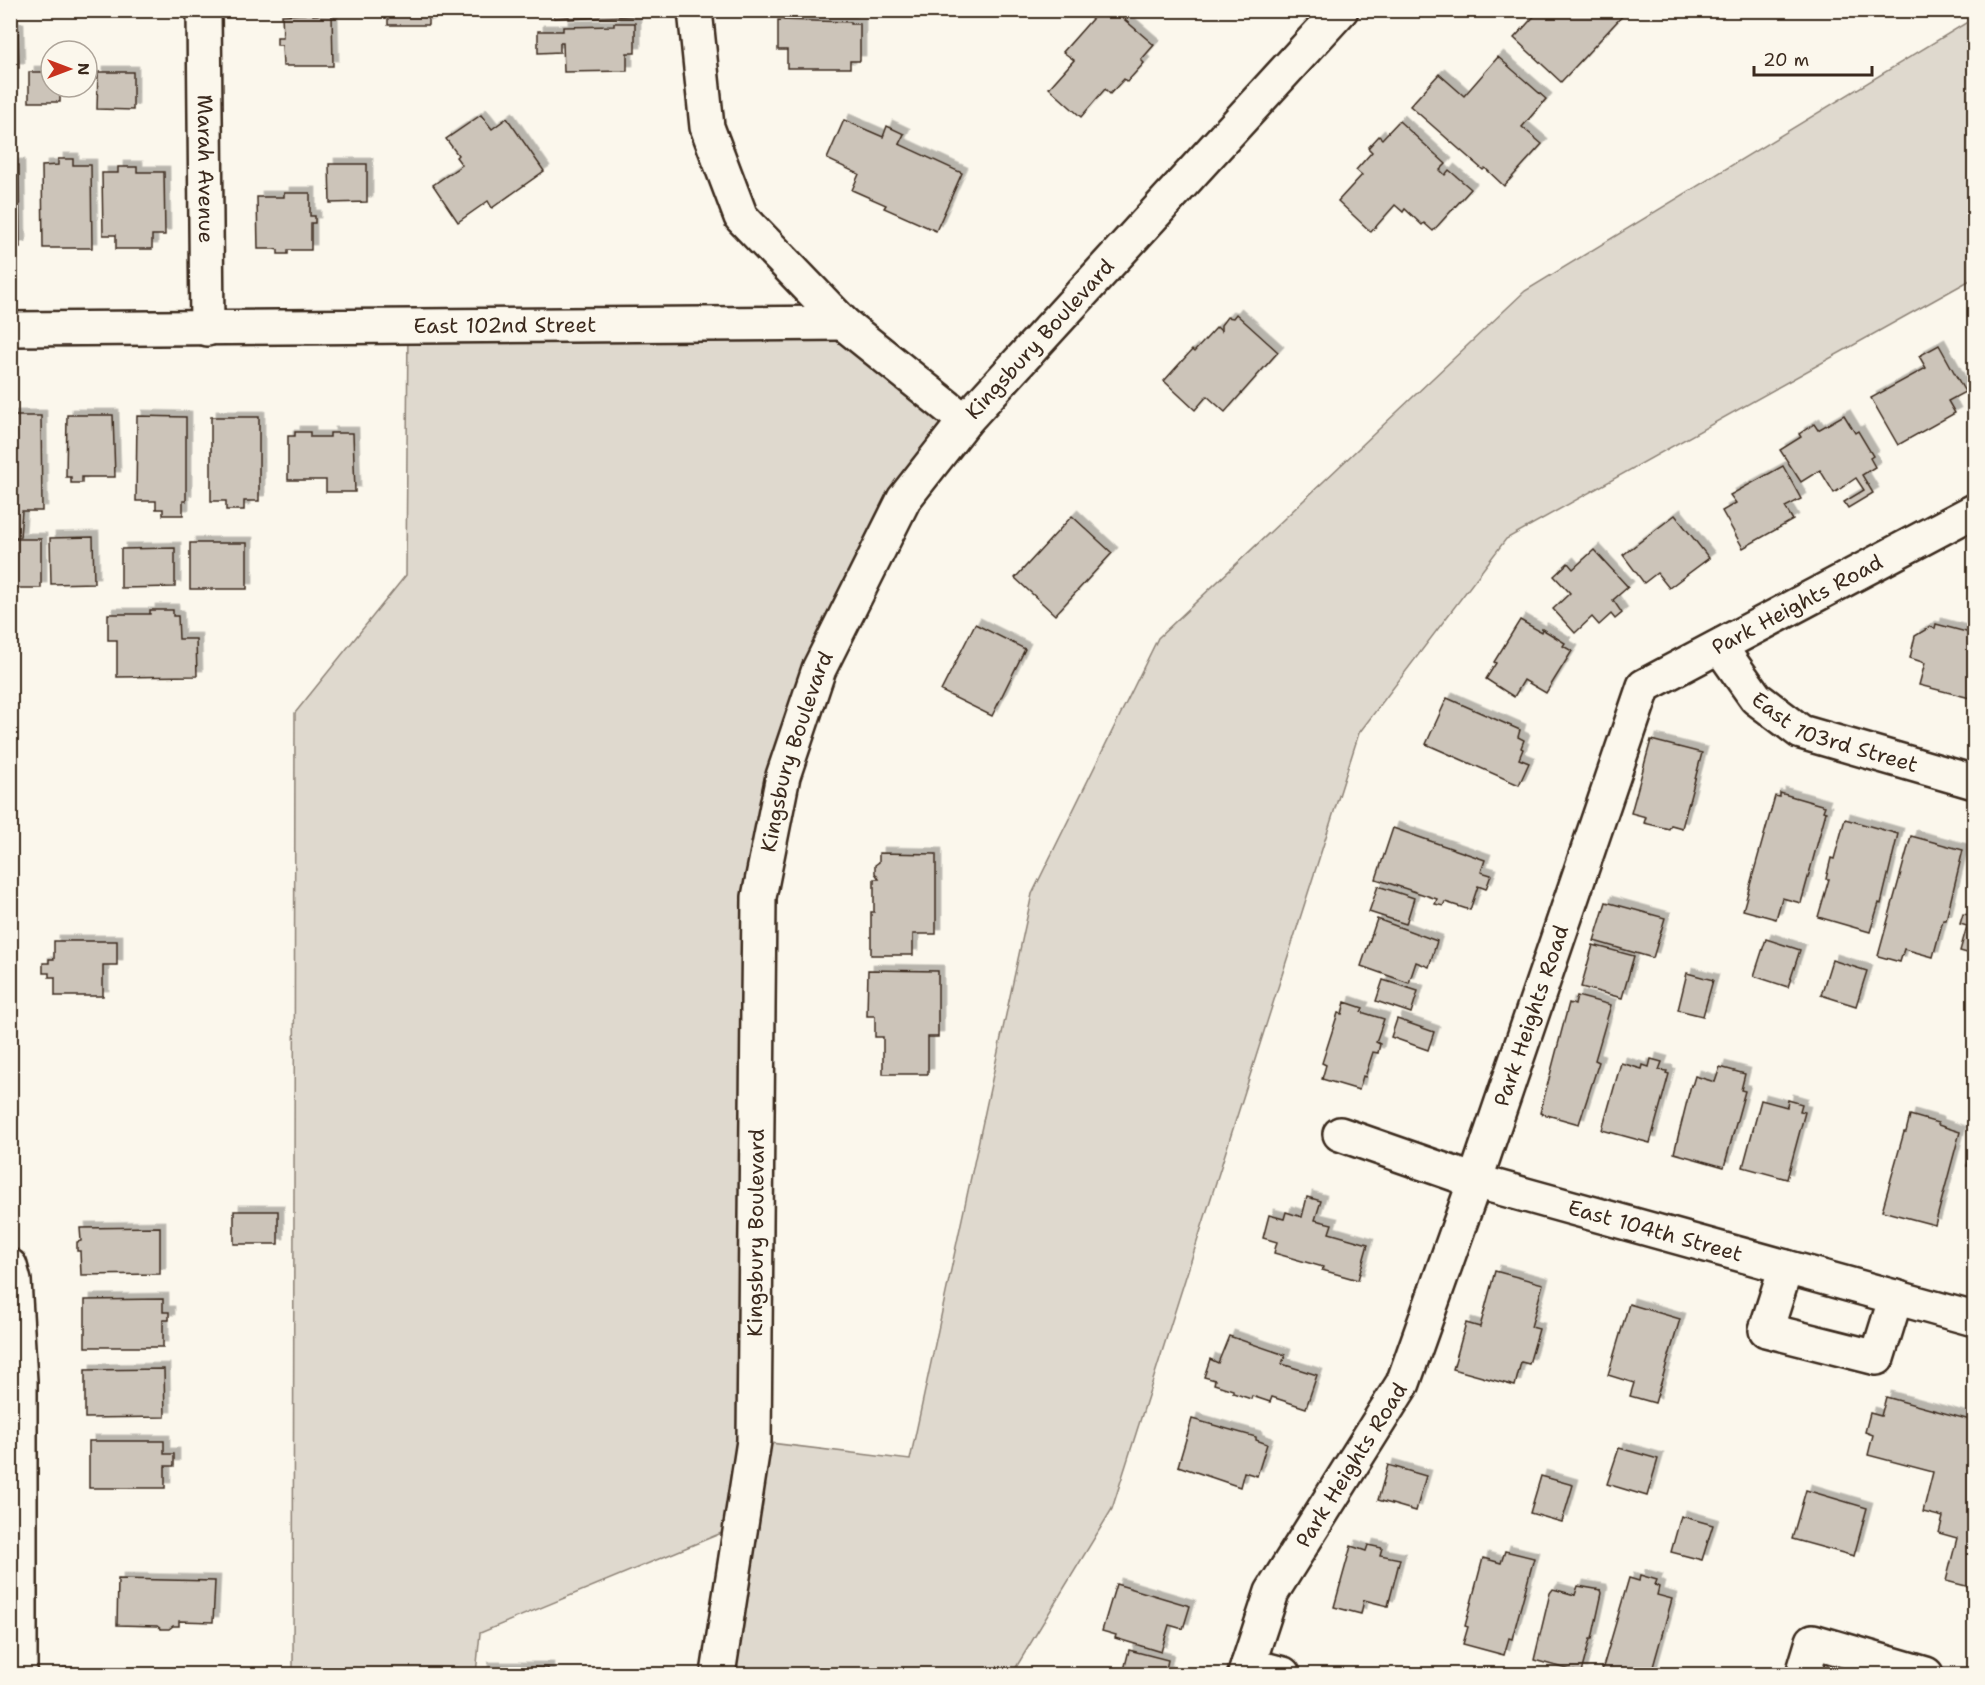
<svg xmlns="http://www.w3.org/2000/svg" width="1985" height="1685" viewBox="0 0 1985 1685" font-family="'Shantell Sans',sans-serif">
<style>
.green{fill:#dfd9ce;stroke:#8d8276;stroke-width:1.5}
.building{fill:#ccc4b9;stroke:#3b2a1e;stroke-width:1.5;filter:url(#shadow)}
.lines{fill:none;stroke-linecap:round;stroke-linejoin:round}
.minor-casing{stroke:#3b2a1e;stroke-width:38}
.minor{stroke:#fbf7ec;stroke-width:33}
.labels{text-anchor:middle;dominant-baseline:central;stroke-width:4.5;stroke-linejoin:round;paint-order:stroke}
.street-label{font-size:21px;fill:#3b2a1e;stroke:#fbf7ec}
</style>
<defs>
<filter id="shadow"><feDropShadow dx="5.5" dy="-5.5" stdDeviation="0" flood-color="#0004"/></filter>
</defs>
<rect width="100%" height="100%" fill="#fbf7ec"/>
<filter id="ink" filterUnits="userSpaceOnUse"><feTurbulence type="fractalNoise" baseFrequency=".0167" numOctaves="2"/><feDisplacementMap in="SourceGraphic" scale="12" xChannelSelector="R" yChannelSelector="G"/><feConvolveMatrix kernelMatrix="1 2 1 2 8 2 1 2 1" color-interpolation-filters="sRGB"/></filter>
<g filter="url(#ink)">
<g class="green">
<path d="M1974 18V278L1506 539 1359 733 1112 1509 1012 1674H718L741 1525 480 1633 476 1674H293L295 713 406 575 408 327 843 323 965 421 819 669 759 897 754 1441 910 1460 1032 894 1158 638 1525 291Z"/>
<path d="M63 1667 257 1674H262H65Z"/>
</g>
<g class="building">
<rect x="388" y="10" width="40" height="15"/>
<path d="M554 10H645V15L569 19V17L554 18Z"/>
<path d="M1100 10H1120L1127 17 1125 20 1154 45 1141 60 1144 63 1127 82 1124 79 1110 94 1105 89 1081 117 1049 88 1074 60 1063 52Z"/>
<path d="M1540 10H1622L1625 13 1561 82 1514 38Z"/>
<path d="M313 11V15L332 14 333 66H283L282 45H277V37H283L282 15 305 14V12Z"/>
<path d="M778 20 851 22V24H860V61H850V68H787V50H778Z"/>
<path d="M614 23H635V53H627V71L564 72 563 43H560V52L538 53V31H563V27L614 26Z"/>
<path d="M10 29H18L19 68H10Z"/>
<path d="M1498 57 1546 99 1522 127 1542 144 1504 186 1485 168 1483 170 1410 106 1439 74 1464 96Z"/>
<path d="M29 72H51V87H60V102H29Z"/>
<path d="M98 72H133V110L97 109Z"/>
<path d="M481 115 492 129 507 118 544 171 492 208 488 201 458 222 433 185 462 165 456 157 458 155 446 139Z"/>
<path d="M844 120 883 137 887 126 904 134 899 144 962 173 936 231 884 208 886 205 852 190 859 174 827 159Z"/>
<path d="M1399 121 1446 164 1440 170 1445 175 1449 170 1471 189 1433 231 1424 223 1422 225 1405 209 1403 212 1395 205 1371 232 1338 201 1362 175 1356 170 1372 152 1368 148 1379 136 1382 139Z"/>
<path d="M58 159H73V165H91L92 248H43L42 166 58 165Z"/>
<path d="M329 164H367V202L330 203Z"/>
<path d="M10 165H19L20 247H10Z"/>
<path d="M118 167H137V172H164L165 235H152V249H116V235H103L102 173H118Z"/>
<path d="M284 193H310V216H315V223H311V250H288V254H278V250L274 249H258L257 197H284Z"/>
<path d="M1236 314 1278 352 1225 412 1207 396 1195 410 1164 381 1192 350 1194 352 1217 327 1221 331V325L1227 317 1233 318Z"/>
<path d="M1974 333V354L1970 334Z"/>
<path d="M1939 345 1965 392 1948 401 1955 413 1898 445 1871 398 1926 368 1919 356Z"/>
<path d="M67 415H113L115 477H82V483H71V477H66Z"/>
<path d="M1844 415 1855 433 1858 431 1873 456 1870 458 1875 467 1862 475 1873 493 1848 508 1844 502 1864 490 1856 478 1834 493 1820 470 1801 482 1780 450 1801 437 1799 434 1814 424 1818 430Z"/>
<path d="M10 416H41L42 511H22L20 537H10Z"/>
<path d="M137 416 186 417V501H183V515H163V509H156V501H136Z"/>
<path d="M211 417H259V501H244V510H226V501H211Z"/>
<path d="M295 432H310V437H330V433H353L355 492H326V480H288V436H295Z"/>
<path d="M1783 466 1801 499 1785 507 1793 520 1743 548 1722 511 1736 503 1730 495Z"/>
<path d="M1675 515 1709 558 1669 588 1657 573 1644 583 1623 555Z"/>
<path d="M1072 516 1112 553 1055 615 1015 578Z"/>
<path d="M93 537 94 583 51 584 50 538Z"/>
<rect x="10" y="539" width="31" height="49"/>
<rect x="190" y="543" width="57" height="46"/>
<path d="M175 548V587L121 588V549Z"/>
<path d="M1594 550 1628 587 1613 600 1622 613 1615 619 1611 614 1599 625 1592 617 1575 633 1553 609 1570 593 1554 576 1568 563 1573 569Z"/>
<path d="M150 610H173V616H178L179 639H196L197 676 117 677V640H108V614H150Z"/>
<path d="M1520 620 1541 632 1542 629 1565 643 1563 646 1572 651 1546 693 1524 680 1514 697 1486 679 1496 663 1494 662Z"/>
<path d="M975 624 1025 649 992 716 941 691Z"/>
<path d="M1936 624 1974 634V699L1919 685 1925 663 1910 658 1915 636 1930 627 1935 628Z"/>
<path d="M1447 698 1520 730 1518 737 1524 740 1521 748 1523 749 1519 759 1529 763 1519 785 1426 744Z"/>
<path d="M1651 740 1702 753 1682 828 1671 825 1669 829 1644 823 1646 817 1631 813Z"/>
<path d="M1780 793 1825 806 1823 811 1826 812 1801 903 1782 898 1776 919 1743 910 1775 796 1780 797Z"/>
<path d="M1845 819 1898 834 1881 904 1879 903 1870 932 1818 917 1829 879H1826L1831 858 1834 859Z"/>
<path d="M1393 828 1485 860 1481 872 1491 875 1486 889 1478 886 1470 910 1445 902 1443 906 1435 904 1437 899 1376 879Z"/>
<path d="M1911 836 1963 850 1946 920H1943L1933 957 1904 949 1900 962 1878 956Z"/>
<path d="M879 853 936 854V934H913V955H871V912H874V879H879L875 873V865L879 862Z"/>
<path d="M1378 886 1414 898 1406 924 1369 912Z"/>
<path d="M1974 896V955L1960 951 1967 926 1960 924 1963 914 1969 915Z"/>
<path d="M1606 902 1665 918 1653 958 1594 941Z"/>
<path d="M1377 919 1437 941 1429 967 1416 962 1409 983 1361 966Z"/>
<path d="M1766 939 1800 950 1788 987 1754 976Z"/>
<path d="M54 941H117V965H103V996H55V977H49V973H43V963H49V959H54Z"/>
<path d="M1593 945 1634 956 1622 998 1581 987Z"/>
<path d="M1832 960 1867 971 1856 1006 1821 995Z"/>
<path d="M868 970 938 971V1037H928V1074H883V1037H875V1016H867Z"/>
<path d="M1687 973 1713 980 1703 1016 1678 1010Z"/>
<path d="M1383 980 1418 991 1411 1013 1376 1001Z"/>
<path d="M1577 996 1611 1005 1595 1060 1599 1062 1579 1124 1540 1113 1569 1003 1575 1005Z"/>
<path d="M1345 1002 1363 1008 1361 1012 1384 1019 1376 1042 1380 1044 1378 1053 1373 1052 1365 1077 1363 1076 1359 1090 1322 1079 1326 1065 1322 1063 1338 1013 1342 1014Z"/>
<path d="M1397 1019 1434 1032 1428 1050 1391 1037Z"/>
<path d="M1651 1059 1662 1062 1659 1070 1667 1071 1666 1073 1669 1074 1650 1143 1602 1130 1621 1063 1642 1069 1643 1065 1649 1067Z"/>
<path d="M1720 1067 1745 1074 1741 1090 1745 1091 1724 1167 1674 1153 1691 1085 1692 1086 1695 1076 1715 1082Z"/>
<path d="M1761 1100 1787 1107 1788 1100 1802 1104 1800 1111 1805 1112 1787 1179 1743 1167Z"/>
<path d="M1910 1115 1938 1123V1125L1960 1132 1935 1225 1882 1211 1904 1132H1906Z"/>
<path d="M1974 1138V1168L1967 1166Z"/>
<path d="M1307 1197 1321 1201 1315 1220 1332 1224 1329 1233 1368 1244 1358 1280 1322 1270 1323 1267 1274 1253 1277 1242 1263 1238 1269 1215 1284 1219 1286 1212 1302 1217Z"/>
<rect x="234" y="1211" width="44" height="33"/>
<path d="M160 1227V1274L81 1275 80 1251H77V1242L81 1241 80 1228Z"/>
<path d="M1495 1271 1543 1284 1531 1327 1539 1329 1529 1364 1521 1362 1515 1386 1453 1369 1466 1323 1480 1327Z"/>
<path d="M163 1299V1312H169V1320H163V1347H85V1300Z"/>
<path d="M1629 1304 1680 1319 1655 1403 1630 1396 1634 1383 1608 1375Z"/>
<path d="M1229 1336 1285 1355 1282 1364 1317 1375 1306 1408 1272 1397 1270 1402 1252 1396 1251 1399 1233 1393V1390L1214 1384 1215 1380 1204 1377 1210 1359 1218 1363Z"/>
<path d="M164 1369 165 1417 85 1418V1370Z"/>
<path d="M1886 1397 1974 1421V1588L1946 1581 1957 1538 1939 1533 1943 1517 1923 1512 1933 1472 1868 1455 1873 1435 1865 1432 1870 1413 1881 1416Z"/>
<path d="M1192 1419 1256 1437V1440L1267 1444 1257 1476 1244 1472 1240 1487 1178 1466Z"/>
<path d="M89 1441H164V1454H174V1466H165V1488H89Z"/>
<path d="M1619 1448 1658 1459 1647 1496 1607 1484Z"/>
<path d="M1388 1465 1426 1476 1416 1511 1378 1500Z"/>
<path d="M1541 1476 1573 1485 1562 1522 1530 1513Z"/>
<path d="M1806 1490 1867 1508 1854 1556 1792 1539Z"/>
<path d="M1681 1516 1713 1525 1702 1560 1671 1552Z"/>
<path d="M1368 1545 1382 1548 1380 1555 1400 1559 1388 1606 1364 1600 1361 1614 1334 1607 1351 1546 1366 1551Z"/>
<path d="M1505 1551 1534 1558 1512 1639 1509 1638 1504 1655 1463 1644 1468 1627 1465 1626 1483 1558 1501 1563Z"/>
<path d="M1640 1575 1657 1580 1655 1585 1659 1587 1657 1595 1672 1599 1651 1674H1601L1629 1578 1639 1581Z"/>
<path d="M118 1579 215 1581 213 1622 179 1621V1626H173L169 1629H161L157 1626 117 1625Z"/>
<path d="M1116 1584 1190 1606 1183 1629 1169 1625 1161 1652 1115 1638 1116 1635 1102 1631Z"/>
<path d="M1578 1586 1601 1590 1602 1593 1592 1639H1590L1581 1673 1534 1660 1550 1593 1553 1589 1575 1595Z"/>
<path d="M1129 1650 1168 1660 1165 1674H1123Z"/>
<rect x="483" y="1668" width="65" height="6"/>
</g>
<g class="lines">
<defs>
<g id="minor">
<path id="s1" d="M204 10 207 329"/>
<path d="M695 10 707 127 741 217 843 323 965 421"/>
<path id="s2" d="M10 329 843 323"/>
<path id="s3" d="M1720 647 1756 698 1801 732 1974 782"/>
<path id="s4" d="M1340 1134 1475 1181 1974 1319"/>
<path d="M10 1266 14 1281 20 1381V1674"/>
<path d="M1786 1267 1766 1330 1877 1358 1896 1297"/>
<path d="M1248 1665 1283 1674"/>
<path id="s5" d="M718 1674 754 1441 759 897 783 776 819 669 904 499 965 421 1341 10"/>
<path id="s6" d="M1245 1674 1272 1592 1403 1383 1475 1181 1644 686 1974 511"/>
<path d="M1803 1674 1813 1641 1926 1674"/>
</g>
</defs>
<use href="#minor" class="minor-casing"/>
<use href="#minor" class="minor"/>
</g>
</g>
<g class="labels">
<g class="street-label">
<text stroke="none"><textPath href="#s1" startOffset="159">Marah Avenue</textPath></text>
<text stroke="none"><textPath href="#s2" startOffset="495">East 102nd Street</textPath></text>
<text stroke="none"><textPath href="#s5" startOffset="1416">Kingsbury Boulevard</textPath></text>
<text stroke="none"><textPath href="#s6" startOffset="1244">Park Heights Road</textPath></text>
<text stroke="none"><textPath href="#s3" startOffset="150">East 103rd Street</textPath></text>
<text stroke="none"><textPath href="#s5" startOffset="930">Kingsbury Boulevard</textPath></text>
<text stroke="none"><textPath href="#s6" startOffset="722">Park Heights Road</textPath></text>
<text stroke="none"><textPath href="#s4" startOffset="330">East 104th Street</textPath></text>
<text stroke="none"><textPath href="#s5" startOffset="444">Kingsbury Boulevard</textPath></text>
<text stroke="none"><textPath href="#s6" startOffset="236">Park Heights Road</textPath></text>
</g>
</g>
<rect width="1985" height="1685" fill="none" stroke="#fbf7ec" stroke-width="36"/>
<rect x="18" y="18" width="1949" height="1649" fill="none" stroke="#3b2a1e" stroke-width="2" filter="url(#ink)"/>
<g transform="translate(69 69) rotate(90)"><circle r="28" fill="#fbf7ec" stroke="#aea59a" stroke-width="1.5"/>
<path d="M0-4.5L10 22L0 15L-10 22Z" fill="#c8321e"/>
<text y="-9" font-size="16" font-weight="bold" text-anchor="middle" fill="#3b2a1e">N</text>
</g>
<path d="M1754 66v9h118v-9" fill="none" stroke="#3b2a1e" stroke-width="3"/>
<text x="1763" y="66" font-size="18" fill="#3b2a1e" stroke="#fbf7ec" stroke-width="4.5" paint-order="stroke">20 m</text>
</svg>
